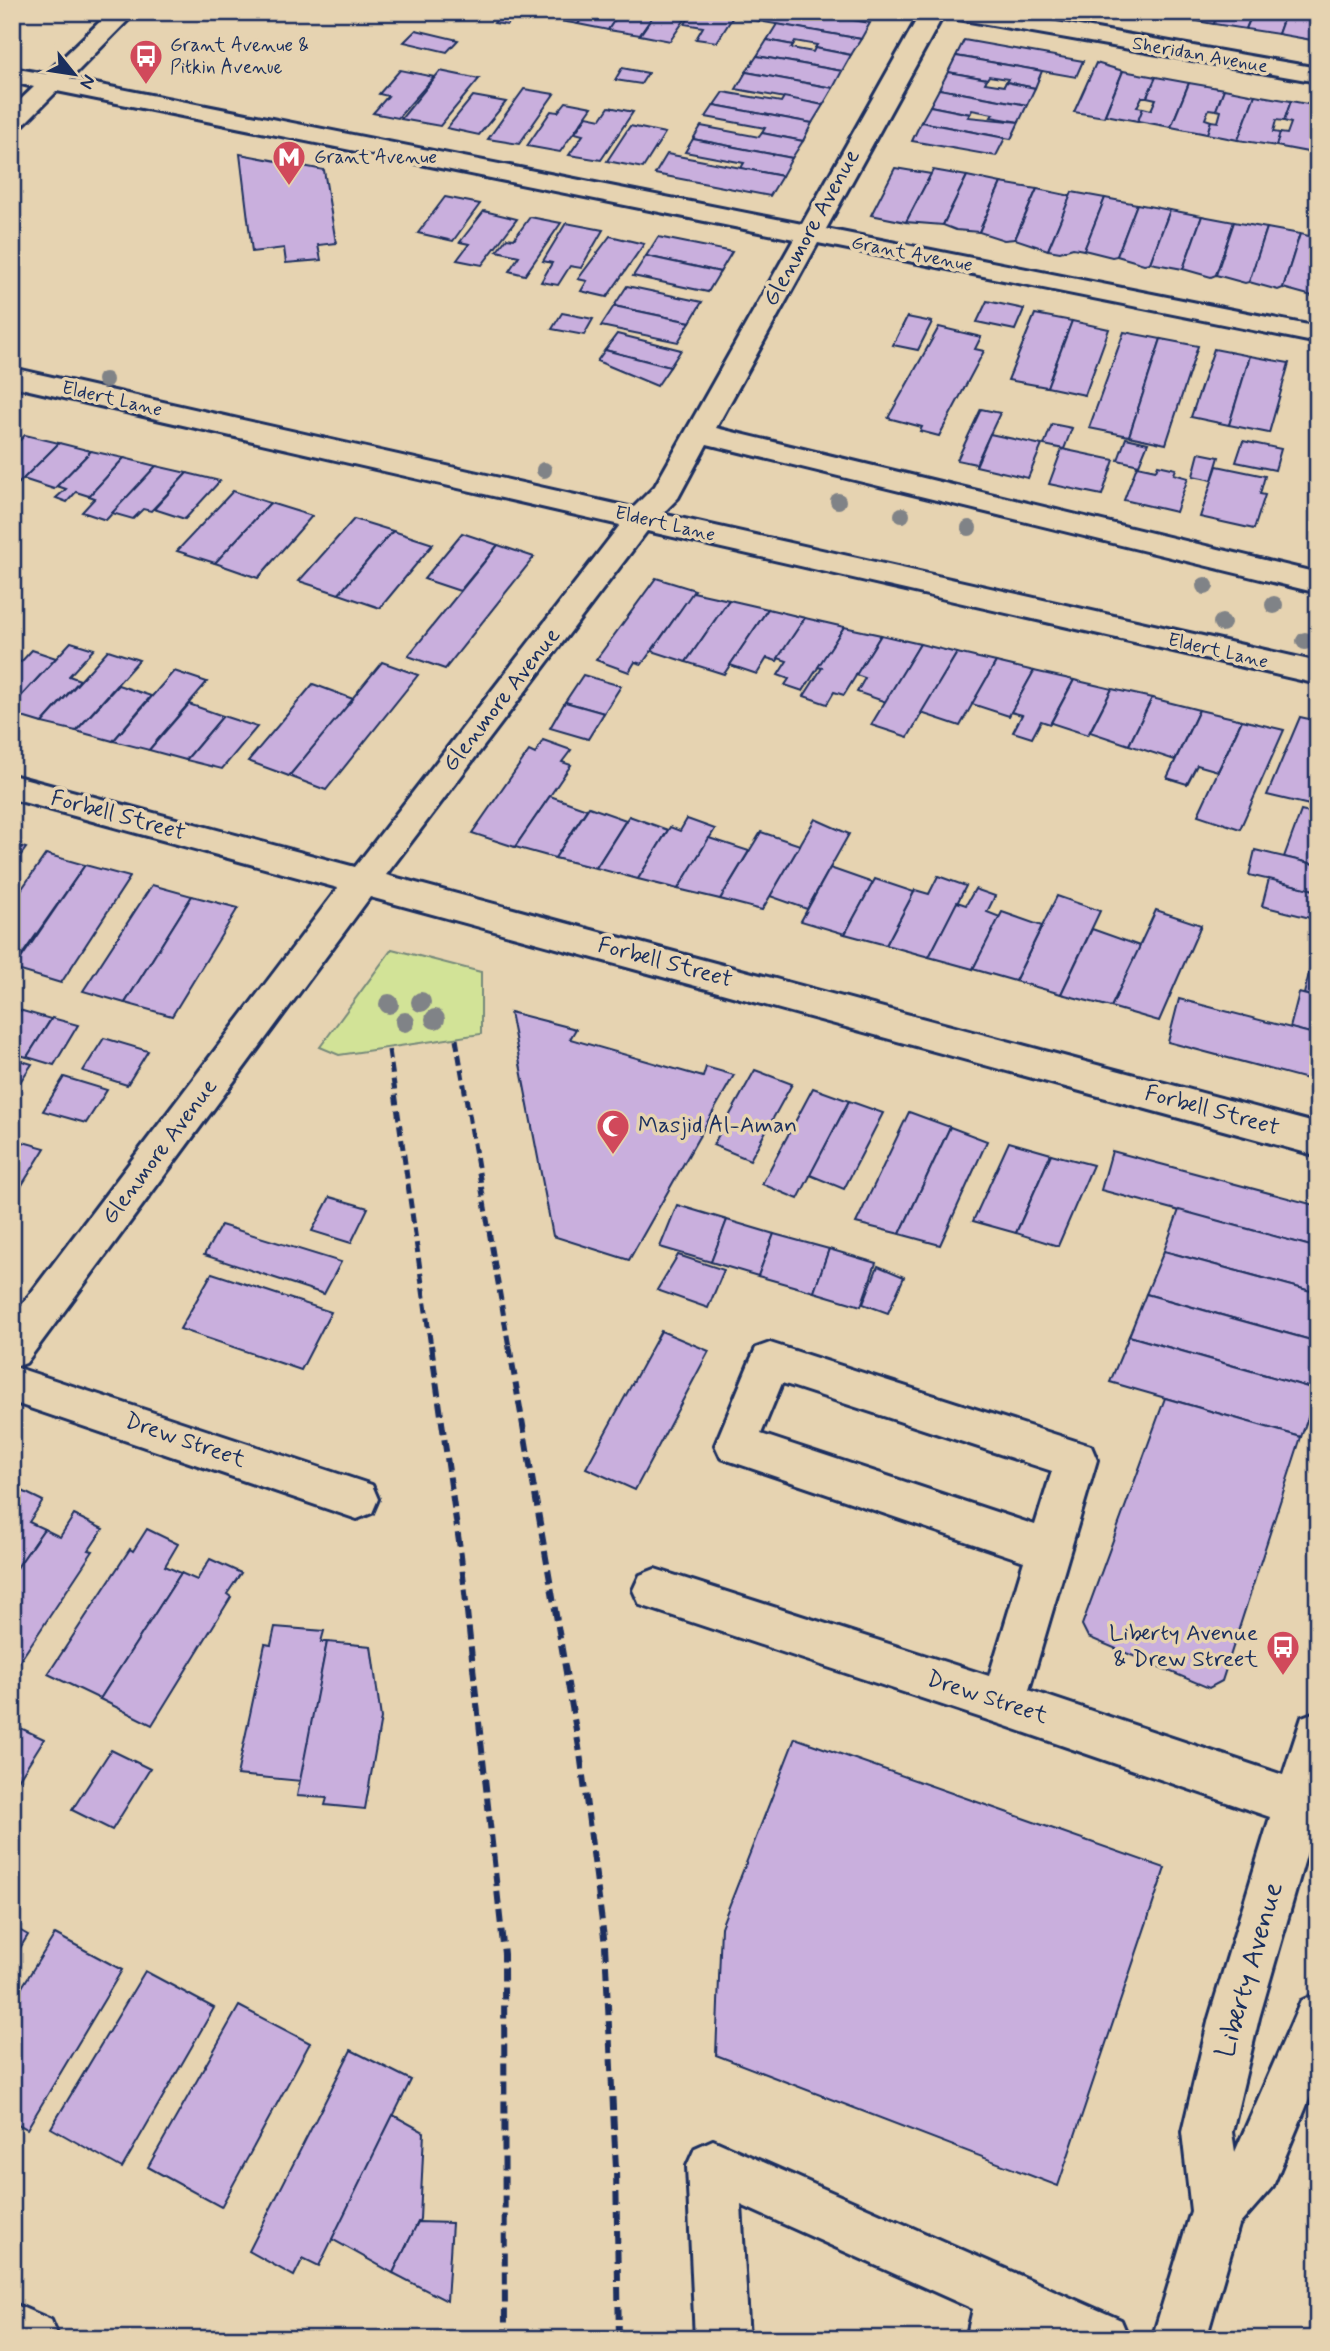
<svg xmlns="http://www.w3.org/2000/svg" width="1330" height="2351" viewBox="0 0 1330 2351" font-family="Mynerve,sans-serif">
<style>
.green{fill:#d2e397;stroke:#76897a;stroke-width:2}
.building{fill:#c9afdd;stroke:#1b2f5e;stroke-width:2}
.lines{fill:none;stroke-linecap:round;stroke-linejoin:round}
.minor-casing{stroke:#1b2f5e;stroke-width:6}
.minor{fill:#e6d3b1;fill-rule:evenodd}
.rail-far1{stroke:#1b2f5e;stroke-width:5;stroke-dasharray:10 5;stroke-linecap:butt}
.rail{stroke:#1b2f5e;stroke-width:6;stroke-dasharray:13 6;stroke-linecap:butt}
.tree{fill:#808387}
.labels{text-anchor:middle;dominant-baseline:central;stroke-width:7;stroke-linejoin:round;paint-order:stroke}
.far-poi-label{font-size:19px;fill:#1b2f5e;stroke:#e6d3b1;text-anchor:start}
.far-street-label{font-size:19px;fill:#1b2f5e;stroke:#e6d3b1}
.street-label{font-size:23px;fill:#1b2f5e;stroke:#e6d3b1}
.poi-label{font-size:23px;fill:#1b2f5e;stroke:#e6d3b1;text-anchor:start}
.near-street-label{font-size:28px;fill:#1b2f5e;stroke:#e6d3b1}
</style>
<rect width="100%" height="100%" fill="#e6d3b1"/>
<filter id="ink" filterUnits="userSpaceOnUse"><feTurbulence type="fractalNoise" baseFrequency=".0143" numOctaves="2"/><feDisplacementMap in="SourceGraphic" scale="14" xChannelSelector="R" yChannelSelector="G"/><feConvolveMatrix kernelMatrix="1 2 1 2 8 2 1 2 1" color-interpolation-filters="sRGB"/></filter>
<g filter="url(#ink)">
<path class="green" d="M392 949 481 972V1034L339 1055 320 1047Z"/>
<g class="building">
<path d="M502 12H517L507 25 494 23Z"/>
<path d="M517 12H553L548 19Z"/>
<path d="M553 12H587L578 24 548 19Z"/>
<path d="M587 12H620L608 30 578 24Z"/>
<path d="M620 12H656L640 35 608 30Z"/>
<path d="M656 12H690L670 41 640 35Z"/>
<path d="M693 12H736L717 42 696 39 703 27 685 24Z"/>
<path d="M739 12H808L870 23 861 39 736 17Z"/>
<path d="M1108 12H1145L1142 20 1107 15Z"/>
<path d="M1150 12H1184L1181 18Z"/>
<path d="M1184 12H1218L1214 24 1181 18Z"/>
<path d="M1218 12H1253L1246 29 1214 24Z"/>
<path d="M1253 12H1286L1278 34 1246 29Z"/>
<path d="M1286 12H1318V23L1312 40 1278 34Z"/>
<path d="M777 24 861 39 851 55 815 48 817 45 795 41 793 45 767 40Z"/>
<path d="M416 30 458 40 447 52 404 42Z"/>
<path d="M767 40 793 45 791 48 813 52 815 48 851 55 842 71 757 56Z"/>
<path d="M964 40 1083 61 1076 77 956 56Z"/>
<path d="M757 56 842 71 833 88 746 72Z"/>
<path d="M956 56 1042 71 1035 88 1006 82 1008 79 989 76 987 79 948 72Z"/>
<path d="M1096 63 1123 71 1104 117 1074 112Z"/>
<path d="M622 68 648 73 641 84 615 80Z"/>
<path d="M400 70 434 77 398 118 373 113 388 96 379 94Z"/>
<path d="M440 71 479 79 440 126 401 119Z"/>
<path d="M1123 71 1156 77 1147 97H1142L1137 107 1143 108 1138 121 1105 115Z"/>
<path d="M746 72 833 88 823 105 736 89Z"/>
<path d="M948 72 987 79 985 83 1004 86 1006 82 1035 88 1027 105 939 89Z"/>
<path d="M1156 77 1189 83 1171 127 1138 121 1143 108 1151 110 1156 99 1147 97Z"/>
<path d="M1189 83 1224 89 1216 110 1209 109 1205 119 1211 121 1207 134 1171 127Z"/>
<path d="M524 89 554 94 519 144 488 139Z"/>
<path d="M939 89 1027 105 1019 122 991 117 993 114 972 110 970 114 930 106Z"/>
<path d="M1224 89 1255 95 1238 140 1207 134 1211 121 1218 122 1221 111 1216 110Z"/>
<path d="M723 92 781 102 784 97 823 105 812 123 714 105Z"/>
<path d="M1255 95 1291 101 1284 121 1276 120 1273 132 1280 133 1276 146 1238 140Z"/>
<path d="M473 96 506 102 479 135 447 128Z"/>
<path d="M1291 101 1318 106V123L1308 152 1276 146 1280 133 1287 134 1291 123 1284 121Z"/>
<path d="M566 102 592 107 560 152 527 146 551 111 558 112Z"/>
<path d="M714 105 812 123 803 141 762 133 765 128 706 117Z"/>
<path d="M930 106 970 114 968 117 1019 122 1011 139 921 122Z"/>
<path d="M609 107 633 112 601 160 569 155 583 135 575 133 587 116 601 119Z"/>
<path d="M921 122 1005 138 996 156 912 141Z"/>
<path d="M1318 123V154L1308 152Z"/>
<path d="M630 126 665 133 643 168 607 161Z"/>
<path d="M701 126 759 137 762 133 803 141 792 158 693 139Z"/>
<path d="M693 139 792 158 782 176 741 168 744 163 685 152Z"/>
<path d="M240 154 324 170 336 243 318 245 321 260 286 263 284 248 252 252Z"/>
<path d="M667 154 741 168 782 176 770 196 655 174Z"/>
<path d="M895 168 931 174 906 222 871 215Z"/>
<path d="M933 170 967 176 943 225 906 222Z"/>
<path d="M967 176 1001 183 979 232 956 230 943 225Z"/>
<path d="M1001 183 1037 189 1015 239 1004 240 979 232Z"/>
<path d="M1037 189 1071 196 1048 250 1015 239Z"/>
<path d="M1072 192 1105 198 1084 250 1073 248 1060 252 1048 250Z"/>
<path d="M445 197 480 204 453 241 418 233Z"/>
<path d="M1105 198 1137 204 1117 256 1112 257 1084 250Z"/>
<path d="M1137 204 1170 210 1150 263 1144 264 1117 256Z"/>
<path d="M1170 210 1202 216 1183 269 1150 263Z"/>
<path d="M484 211 517 219 482 265 457 260 469 244 460 242Z"/>
<path d="M1202 216 1234 222 1216 275 1211 277 1183 269Z"/>
<path d="M530 217 561 223 525 275 509 271 519 256 497 251 507 238 514 239Z"/>
<path d="M1234 222 1267 228 1249 282 1245 283 1216 275Z"/>
<path d="M566 223 603 230 581 268 570 266 558 285 541 282 552 263 543 261Z"/>
<path d="M1267 228 1300 234 1283 288 1278 290 1249 282Z"/>
<path d="M1300 234 1318 238V291L1317 295 1312 296 1283 288Z"/>
<path d="M610 236 644 244 607 297 581 291 587 281 578 279Z"/>
<path d="M658 237 732 252 720 272 646 256Z"/>
<path d="M646 256 720 272 708 292 633 276Z"/>
<path d="M627 286 702 302 690 322 614 306Z"/>
<path d="M987 301 1024 309 1015 330 977 322Z"/>
<path d="M614 306 690 322 678 342 601 326Z"/>
<path d="M562 313 593 319 584 335 552 329Z"/>
<path d="M1035 314 1072 321 1047 387 1008 380Z"/>
<path d="M907 317 932 322 918 350 893 345Z"/>
<path d="M1072 321 1109 329 1085 395 1047 387Z"/>
<path d="M939 327 981 337 975 349 984 351 939 436 920 431 922 427 888 418Z"/>
<path d="M1124 332 1161 339 1129 436 1089 428Z"/>
<path d="M617 334 681 350 670 367 605 350Z"/>
<path d="M1161 339 1198 346 1166 444 1129 436Z"/>
<path d="M1214 349 1250 356 1229 425 1191 417Z"/>
<path d="M605 350 670 367 657 386 597 361Z"/>
<path d="M1250 356 1289 363 1269 433 1229 425Z"/>
<path d="M981 409 1000 413 976 464 957 460Z"/>
<path d="M1052 424 1072 428 1064 449 1044 445Z"/>
<path d="M990 434 1042 445 1028 478 976 466Z"/>
<path d="M25 435 59 443 12 490V448Z"/>
<path d="M1126 438 1148 443 1139 465 1118 460Z"/>
<path d="M1243 441 1281 449 1275 470 1236 462Z"/>
<path d="M59 443 91 451 54 489 23 479Z"/>
<path d="M1062 449 1114 460 1102 495 1049 484Z"/>
<path d="M91 451 124 458 89 496 76 492 67 502 56 498 66 489 57 486Z"/>
<path d="M1199 453 1219 457 1212 480 1193 476Z"/>
<path d="M124 458 156 466 106 520 82 512 95 498 89 496Z"/>
<path d="M1158 465 1176 469 1174 474 1188 478 1176 512 1124 500 1137 466 1156 470Z"/>
<path d="M156 466 187 473 151 511 143 509 133 519 112 513Z"/>
<path d="M1217 466 1265 476 1260 494 1265 495 1254 529 1200 517Z"/>
<path d="M187 473 220 481 185 519 154 509Z"/>
<path d="M233 491 270 503 215 563 177 551Z"/>
<path d="M270 503 312 516 258 578 215 563Z"/>
<path d="M354 519 393 531 339 594 299 581Z"/>
<path d="M393 531 433 544 380 608 339 594Z"/>
<path d="M462 533 498 545 460 591 424 579Z"/>
<path d="M498 545 534 557 445 669 408 656Z"/>
<path d="M656 578 695 590 642 664 635 662 629 672 596 660Z"/>
<path d="M693 592 729 600 686 662 652 651Z"/>
<path d="M729 600 768 609 724 674 686 662Z"/>
<path d="M768 609 805 618 777 661 767 658 757 674 730 665Z"/>
<path d="M805 618 844 627 803 691 785 685 789 679 778 675 787 661 778 658Z"/>
<path d="M844 627 881 635 844 695 834 692 827 704 804 696 822 668 818 667Z"/>
<path d="M881 635 920 644 886 702 857 692 865 678 856 675Z"/>
<path d="M71 642 94 649 69 676 80 680 42 723 12 714V706Z"/>
<path d="M920 644 957 653 908 737 871 725Z"/>
<path d="M32 650 56 658 12 706V659L21 662Z"/>
<path d="M108 650 139 660 76 731 42 723Z"/>
<path d="M957 653 996 662 960 726 921 713Z"/>
<path d="M382 662 418 675 326 790 289 776Z"/>
<path d="M996 662 1034 671 1009 716 972 704Z"/>
<path d="M174 671 207 682 149 750 113 741Z"/>
<path d="M1034 671 1074 680 1050 724 1041 721 1032 738 1013 732 1022 715 1011 712Z"/>
<path d="M583 675 621 686 604 713 565 702Z"/>
<path d="M1074 680 1112 689 1088 735 1051 723Z"/>
<path d="M313 684 353 699 289 776 248 761Z"/>
<path d="M118 685 151 696 113 741 76 731Z"/>
<path d="M1112 689 1152 698 1129 745 1090 732Z"/>
<path d="M1152 698 1199 710 1175 760 1129 745Z"/>
<path d="M565 702 604 713 588 739 550 728Z"/>
<path d="M189 704 223 716 186 760 149 750Z"/>
<path d="M1199 710 1242 720 1218 771 1197 765 1187 784 1167 778Z"/>
<path d="M223 716 257 727 222 769 186 760Z"/>
<path d="M1300 717 1318 721V807L1267 795Z"/>
<path d="M1242 720 1284 730 1240 829 1198 815Z"/>
<path d="M543 740 571 750 562 762 571 765 515 847 472 833 529 751 535 754Z"/>
<path d="M550 796 587 809 555 858 515 847Z"/>
<path d="M589 807 626 820 596 868 555 858Z"/>
<path d="M1301 811 1318 815V865L1284 857Z"/>
<path d="M629 816 668 830 638 879 596 868Z"/>
<path d="M687 819 715 829 678 889 638 879 670 827 680 831Z"/>
<path d="M815 819 849 834 807 909 770 896Z"/>
<path d="M761 832 800 845 762 910 720 899Z"/>
<path d="M709 838 749 851 720 899 678 889Z"/>
<path d="M12 844 26 848 12 867Z"/>
<path d="M1255 850 1318 865V891L1249 875Z"/>
<path d="M46 854 85 865 12 969V903Z"/>
<path d="M85 865 130 877 61 983 14 969Z"/>
<path d="M830 868 873 883 845 934 801 921Z"/>
<path d="M938 876 966 886 929 957 886 945 915 890 929 894Z"/>
<path d="M875 879 914 892 886 945 845 934Z"/>
<path d="M1269 879 1318 891V920L1262 906Z"/>
<path d="M152 885 192 896 125 1003 83 991Z"/>
<path d="M975 889 995 896 987 912 1000 917 973 969 929 957 957 902 966 905Z"/>
<path d="M192 896 238 908 172 1016 125 1003Z"/>
<path d="M1057 896 1100 911 1061 994 1015 981Z"/>
<path d="M1156 910 1201 925 1159 1021 1111 1007Z"/>
<path d="M1002 912 1042 926 1015 981 973 969Z"/>
<path d="M1092 929 1140 946 1111 1007 1061 994Z"/>
<path d="M1313 957 1318 959V998L1304 994Z"/>
<path d="M1299 993 1318 998V1035L1290 1028Z"/>
<path d="M1179 999 1318 1035V1082L1168 1042Z"/>
<path d="M12 1008 51 1019 27 1057 12 1053Z"/>
<path d="M510 1012 576 1029 570 1039 703 1077 706 1067 734 1075 629 1260 553 1236Z"/>
<path d="M52 1018 78 1025 54 1065 27 1057Z"/>
<path d="M104 1038 148 1051 127 1085 83 1071Z"/>
<path d="M12 1058 32 1064 12 1094Z"/>
<path d="M755 1070 792 1084 750 1160 713 1145Z"/>
<path d="M64 1077 107 1090 86 1123 43 1111Z"/>
<path d="M813 1088 849 1101 798 1199 762 1184Z"/>
<path d="M849 1101 883 1113 844 1189 810 1175Z"/>
<path d="M909 1112 950 1127 900 1234 856 1223Z"/>
<path d="M950 1127 987 1141 940 1245 900 1234Z"/>
<path d="M12 1139 45 1148 12 1201Z"/>
<path d="M1009 1142 1051 1154 1016 1233 973 1221Z"/>
<path d="M1112 1151 1318 1206V1248L1101 1190Z"/>
<path d="M1051 1154 1093 1165 1058 1246 1016 1233Z"/>
<path d="M330 1197 368 1208 351 1243 312 1231Z"/>
<path d="M677 1205 727 1220 711 1262 660 1247Z"/>
<path d="M1179 1210 1318 1248V1293L1164 1251Z"/>
<path d="M727 1220 774 1234 758 1276 711 1262Z"/>
<path d="M221 1225 341 1262 324 1294 204 1255Z"/>
<path d="M774 1234 829 1249 814 1292 758 1276Z"/>
<path d="M829 1249 876 1263 861 1306 814 1292Z"/>
<path d="M1164 1251 1318 1293V1342L1146 1294Z"/>
<path d="M678 1255 724 1270 708 1308 657 1290Z"/>
<path d="M878 1266 904 1277 888 1313 863 1304Z"/>
<path d="M212 1273 331 1312 301 1370 180 1329Z"/>
<path d="M1146 1294 1318 1342V1390L1129 1336Z"/>
<path d="M661 1331 709 1351 635 1490 586 1468Z"/>
<path d="M1129 1336 1318 1390 1301 1437 1110 1382Z"/>
<path d="M1165 1398 1301 1437 1222 1681 1209 1688 1088 1637 1082 1625Z"/>
<path d="M12 1486 43 1501 29 1522 44 1529 12 1575Z"/>
<path d="M74 1515 103 1529 89 1550 93 1551 12 1673V1575L44 1529 60 1537Z"/>
<path d="M147 1529 178 1544 165 1566 181 1573 100 1699 48 1674 130 1549 133 1551Z"/>
<path d="M210 1559 241 1573 227 1594 231 1597 152 1725 100 1699 181 1573 197 1580Z"/>
<path d="M275 1627 324 1631 321 1642H327L301 1781 237 1775 265 1644 271 1645Z"/>
<path d="M327 1642 371 1646 381 1718 365 1809 325 1805 327 1798 297 1796Z"/>
<path d="M12 1724 44 1739 12 1790Z"/>
<path d="M795 1738 1165 1868 1058 2186 716 2055 721 1927Z"/>
<path d="M111 1750 150 1769 112 1830 72 1810Z"/>
<path d="M12 1926 28 1935 12 1961Z"/>
<path d="M55 1934 122 1970 27 2129 12 2121V2003Z"/>
<path d="M145 1971 214 2008 122 2168 51 2128Z"/>
<path d="M239 2006 310 2043 221 2207 148 2167Z"/>
<path d="M351 2050 411 2080 319 2266 303 2258 294 2276 249 2251Z"/>
<path d="M393 2115 424 2132 420 2219 393 2273 332 2239Z"/>
<path d="M418 2222 452 2223 447 2301 393 2273Z"/>
</g>
<g class="lines">
<defs>
<g id="minor">
<path d="M110 12H136L70 79 802 224 921 12H945L826 229 1318 327V343L818 243 716 428 1318 573V593L707 444 678 498 662 514 1318 662V684L647 531 386 875 1318 1124V1156L370 897 26 1363 15 1367 372 1485 378 1499 372 1513 357 1519 12 1402V1318L338 888 12 799V775L355 867 620 525 12 386V368L633 508 655 486 794 239 57 91 21 127 12 129V108L34 87 12 82V68L46 74Z"/>
<path d="M946 12H1000L1318 68V82L958 19 950 17Z"/>
<path d="M770 1343 1091 1446 1097 1460 1029 1690 1283 1775 1302 1717 1318 1711V1832L1313 1831 1259 2018 1232 2132 1235 2152 1301 2001 1318 1993V2078L1273 2186 1239 2225 1206 2339H1152L1191 2211 1182 2132 1209 2018 1270 1817 1003 1725 640 1605 633 1590 640 1575 655 1569 989 1676 1024 1561 721 1458 715 1445 750 1361 756 1348ZM782 1383 1052 1471 1035 1525 761 1434Z"/>
<path d="M713 2140 1121 2320 1129 2339H1040L1022 2330 1020 2339H966L973 2309 741 2205 749 2339H695L687 2166 695 2148Z"/>
<path d="M12 2303 51 2320 59 2339H12Z"/>
</g>
</defs>
<use href="#minor" class="minor-casing"/>
<use href="#minor" class="minor"/>
<g class="rail-far1">
<path d="M456 1039 509 1347"/>
<path d="M389 1050 431 1347"/>
</g>
<g class="rail">
<path d="M431 1345 461 1556 504 1954 505 2339"/>
<path d="M509 1345 580 1753 605 1945 616 2169 619 2339"/>
</g>
</g>
<g class="tree">
<circle cx="105" cy="380" r="8"/>
<circle cx="544" cy="470" r="8"/>
<circle cx="838" cy="501" r="8"/>
<circle cx="902" cy="515" r="8"/>
<circle cx="969" cy="528" r="8"/>
<circle cx="1205" cy="586" r="9"/>
<circle cx="1274" cy="605" r="9"/>
<circle cx="1222" cy="623" r="9"/>
<circle cx="1305" cy="641" r="9"/>
<circle cx="421" cy="1002" r="10"/>
<circle cx="389" cy="1004" r="10"/>
<circle cx="435" cy="1019" r="10"/>
<circle cx="405" cy="1022" r="10"/>
</g>
</g>
<defs>
<symbol id="bus-pin" viewBox="-11 -11 22 30"><path d="M0 17L-7.5 6A9.5 9.5 0 1 1 7.5 6Z" fill="#d1495b" stroke="#e6d3b1"/><path d="M-5-6H5V4H4V6H2V4H-2V6H-4V4H-5ZM-3.5-4V0h7V-4ZM-3.5 1.2v1.5H-2V1.2ZM2 1.2v1.5H3.5V1.2Z" fill="#fff"/></symbol>
<symbol id="metro-pin" viewBox="-11 -11 22 30"><path d="M0 17L-7.5 6A9.5 9.5 0 1 1 7.5 6Z" fill="#d1495b" stroke="#e6d3b1"/><path d="M-5.5 5V-5H-3L0 0L3-5H5.5V5H3V-.5L0 4L-3-.5V5Z" fill="#fff"/></symbol>
<symbol id="mosque-pin" viewBox="-11 -11 22 30"><path d="M0 17L-7.5 6A9.5 9.5 0 1 1 7.5 6Z" fill="#d1495b" stroke="#e6d3b1"/><path d="M3.5-4.9A6 6 0 1 0 3.5 4.9A5 5 0 1 1 3.5-4.9Z" fill="#fff"/></symbol>
</defs>
<g fill-rule="evenodd">
<use href="#bus-pin" x="127" y="37" width="38" height="52"/>
<use href="#metro-pin" x="270" y="138" width="38" height="52"/>
<use href="#mosque-pin" x="594" y="1107" width="38" height="52"/>
<use href="#bus-pin" x="1264" y="1628" width="38" height="52"/>
</g>
<g class="labels">
<g class="far-poi-label">
<text x="170" y="45">Grant Avenue &amp;<tspan x="170" dy="22">Pitkin Avenue</tspan></text>
<text x="314" y="157">Grant Avenue</text>
</g>
<g class="far-street-label">
<text transform="translate(1200 55) rotate(10)">Sheridan Avenue</text>
<text transform="translate(912 254) rotate(11)">Grant Avenue</text>
<text transform="translate(112 399) rotate(13)">Eldert Lane</text>
<text transform="translate(665 524) rotate(13)">Eldert Lane</text>
<text transform="translate(1218 651) rotate(13)">Eldert Lane</text>
</g>
<g class="street-label">
<text transform="translate(812 228) rotate(-61)">Glenmore Avenue</text>
<text transform="translate(502 700) rotate(-52)">Glenmore Avenue</text>
<text transform="translate(118 816) rotate(15)">Forbell Street</text>
<text transform="translate(665 963) rotate(15)">Forbell Street</text>
<text transform="translate(1212 1111) rotate(15)">Forbell Street</text>
<text transform="translate(160 1152) rotate(-53)">Glenmore Avenue</text>
<text transform="translate(185 1441) rotate(19)">Drew Street</text>
<text transform="translate(987 1698) rotate(18)">Drew Street</text>
</g>
<g class="poi-label">
<text x="638" y="1126">Masjid Al-Aman</text>
<text x="1258" y="1634" text-anchor="end">Liberty Avenue<tspan x="1258" dy="26">&amp; Drew Street</tspan></text>
</g>
<g class="near-street-label">
<text transform="translate(1250 1970) rotate(-74)">Liberty Avenue</text>
</g>
</g>
<rect width="1330" height="2351" fill="none" stroke="#e6d3b1" stroke-width="42"/>
<rect x="21" y="21" width="1288" height="2309" fill="none" stroke="#1b2f5e" stroke-width="2.5" filter="url(#ink)"/>
<g transform="translate(74 74) rotate(120)" stroke="#e6d3b1" stroke-width="5" paint-order="stroke">
<path d="M0-5L12 26L0 18L-12 26Z" fill="#1b2f5e"/>
<text y="-10" font-size="19" font-weight="bold" text-anchor="middle" fill="#1b2f5e">N</text>
</g>
</svg>
